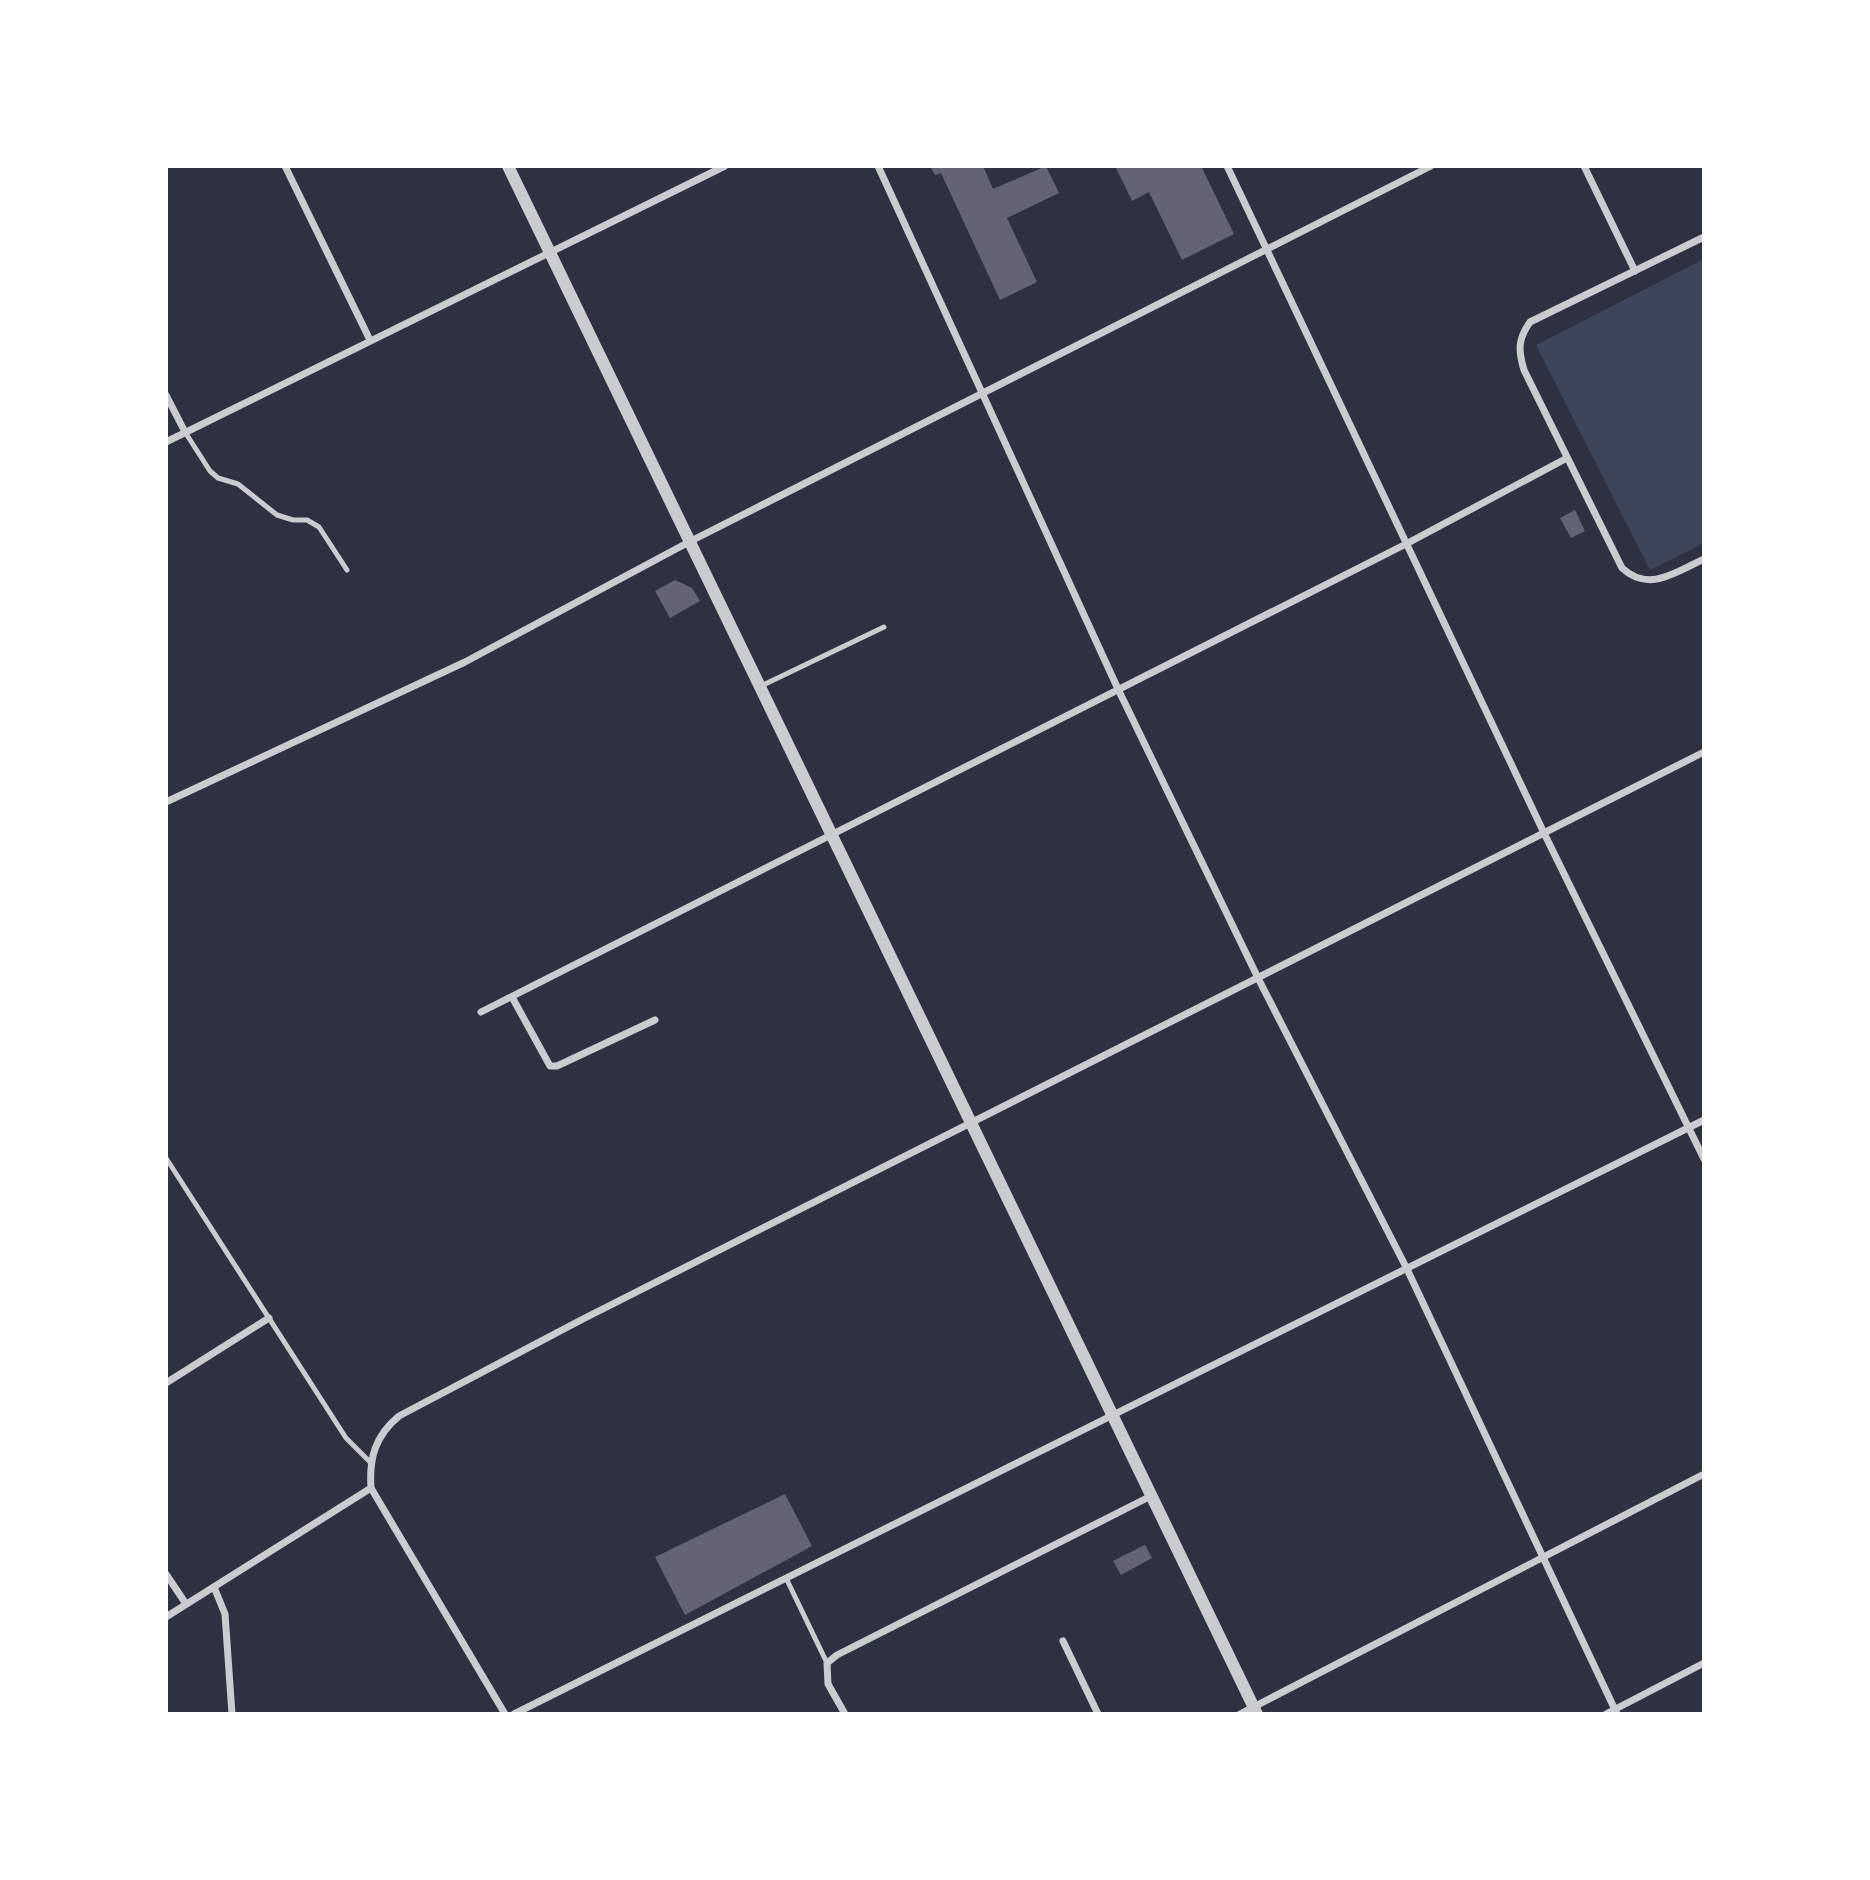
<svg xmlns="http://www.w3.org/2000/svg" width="1870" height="1880" viewBox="0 0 1870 1880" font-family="Mulish,sans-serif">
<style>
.green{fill:#3c4559}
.building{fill:#626471}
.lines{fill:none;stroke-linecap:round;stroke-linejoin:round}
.service{stroke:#caccd0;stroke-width:5}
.minor{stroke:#caccd0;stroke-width:7}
.tertiary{stroke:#caccd0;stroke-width:12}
</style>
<rect width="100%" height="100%" fill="#2d3142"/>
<path class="green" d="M1704 259V543L1650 570 1536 345Z"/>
<g class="building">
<path d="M930 166H983L993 189 1046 166 1059 193 1007 218 1037 282 1000 300 941 173 935 175Z"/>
<path d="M1115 166H1201L1234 234 1182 260 1149 192 1132 201Z"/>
<path d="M1575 510 1585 531 1571 538 1560 518Z"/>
<path d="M675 580 692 588 700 601 670 618 655 591Z"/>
<path d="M785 1494 812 1546 685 1615 655 1557Z"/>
<path d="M1145 1545 1152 1558 1121 1575 1113 1561Z"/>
</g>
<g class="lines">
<g class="service">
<path d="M185 432 210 471 218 478 238 484 277 515 293 520H307L319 527 347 570"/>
<path d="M761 686 884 627"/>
<path d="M166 1158 346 1438 370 1462"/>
<path d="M786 1578 827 1663"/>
</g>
<g class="minor">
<path d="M285 166 370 340"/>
<path d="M878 166 1118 689 1259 980 1407 1269 1617 1714"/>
<path d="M1227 166 1544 833 1704 1159"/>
<path d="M1584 166 1635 271"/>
<path d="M1704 237 1530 322C1518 339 1518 350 1524 370L1622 568C1649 593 1676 572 1704 559"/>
<path d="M166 395 185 432"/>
<path d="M166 442 725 166"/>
<path d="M166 802 465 662 689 542 1431 166"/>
<path d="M512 997 550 1066H557L655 1020"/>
<path d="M481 1012 1406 544 1567 458"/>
<path d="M166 1383 269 1318"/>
<path d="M166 1574 186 1604"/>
<path d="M214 1587 225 1614 232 1714"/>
<path d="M166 1617 371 1488"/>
<path d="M1063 1641 1098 1714"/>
<path d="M505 1714 371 1488C369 1458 375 1436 399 1416L581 1320 1704 752"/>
<path d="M514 1714 1704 1120"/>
<path d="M845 1714 828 1684 827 1663 837 1655 1151 1496"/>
<path d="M1240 1714 1704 1474"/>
<path d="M1606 1714 1704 1663"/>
</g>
<path class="tertiary" d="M508 166C758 682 1006 1199 1257 1714"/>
</g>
<rect width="1870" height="1880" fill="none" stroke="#ffffff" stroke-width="336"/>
</svg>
